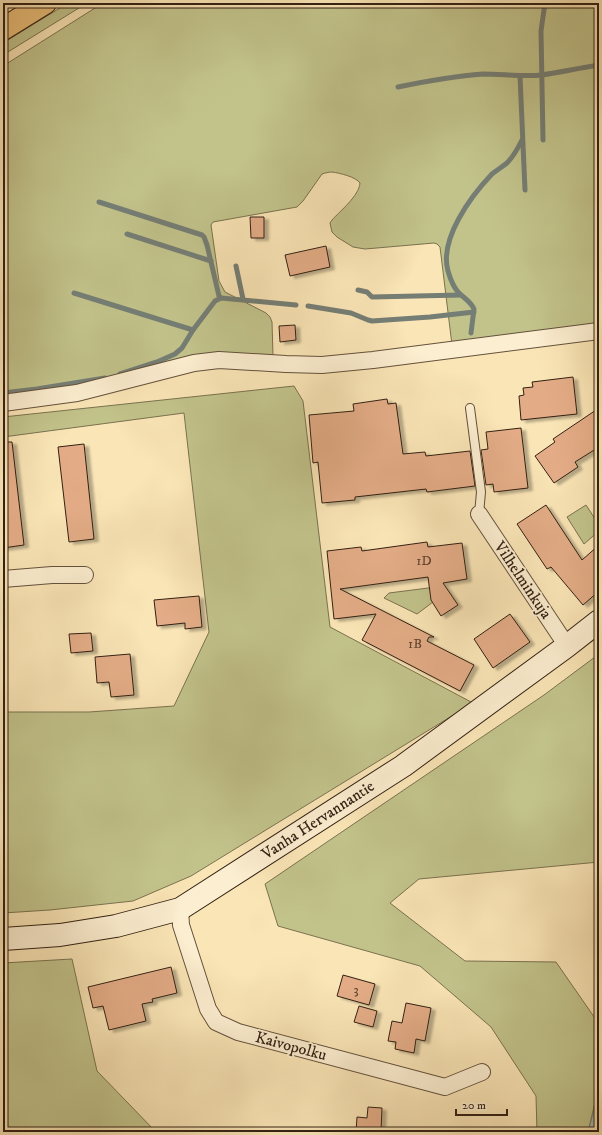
<svg xmlns="http://www.w3.org/2000/svg" width="602" height="1135" viewBox="0 0 602 1135" font-family="'IM FELL DW Pica',serif">
<style>
.green{fill:#c2c38b;stroke:#7a724f}
.water{fill:#a1bdb7;stroke:#757e75}
.lines{fill:none;stroke-linecap:round;stroke-linejoin:round}
.stream{stroke:#757e75;stroke-width:5}
.building{fill:#e3ac86;stroke:#322013;filter:url(#shadow)}
.lane-casing{stroke:#64513c;stroke-width:10}
.street-casing{stroke:#64513c;stroke-width:18}
.secondary-casing{stroke:#322013;stroke-width:24}
.primary-casing{stroke:#322013;stroke-width:24}
.lane{stroke:#fceed0;stroke-width:8}
.street{stroke:#fceed0;stroke-width:16}
.secondary{stroke:#fceed0;stroke-width:22}
.primary{stroke:#edc27b;stroke-width:22}
.labels{text-anchor:middle;dominant-baseline:central;stroke-width:3.5;stroke-linejoin:round;paint-order:stroke}
.number-label{font-size:14px;fill:#5e4330}
.street-label{font-size:16px;fill:#322013;stroke:#fceed0}
</style>
<defs>
<filter id="shadow"><feDropShadow dx="4.5" dy="2.5" stdDeviation="1" flood-color="#0004"/></filter>
</defs>
<rect width="100%" height="100%" fill="#fae5b6"/>
<filter id="stains"><feTurbulence type="fractalNoise" baseFrequency=".005" numOctaves="4"/><feColorMatrix values="0 0 0 0 .2 0 0 0 0 .09 0 0 0 0 .02 0 0 0 .5 -.17"/></filter>
<radialGradient id="worn" r=".72"><stop offset=".6" stop-color="#630" stop-opacity="0"/><stop offset="1" stop-color="#630" stop-opacity=".3"/></radialGradient>
<g class="green">
<path d="M68 3H87L3 55V43Z"/>
<path d="M103 3H599V323L452 345 440 247 437 244 434 243 365 249 353 247 337 237 332 232 330 223 332 220C340 211 359 196 360 183 356 177 340 173 332 172 329 172 325 173 322 174L303 201 297 207 213 222 211 225 219 281 225 292 266 313 270 317 272 322 273 356 140 370 60 388 3 395V66Z"/>
<path d="M294 386 303 401 330 627 473 703 191 876 133 901 50 910 3 913V712H89L174 706 209 632 184 413 3 437V417Z"/>
<path d="M586 505 599 525V531L584 544 567 517Z"/>
<path d="M444 586 445 593 417 614 384 598 389 593Z"/>
<path d="M599 654V862L419 879 390 903 465 961 556 962 599 1024V1086L588 1132H537L536 1096 491 1027 420 966 278 926 265 884 544 695Z"/>
<path d="M72 959 97 1071 156 1132H3V963Z"/>
</g>
<path class="water" d="M597 1098H599V1132H588Z"/>
<g class="lines">
<g class="stream">
<path d="M520 76 525 190"/>
<path d="M398 87C427 81 455 76 483 74 503 74 522 77 542 75 561 72 580 68 599 65"/>
<path d="M543 140 541 31 545 3"/>
<path d="M99 202 202 235 204 237 207 245 219 296 221 298 296 305"/>
<path d="M127 234 211 261"/>
<path d="M236 266 243 299"/>
<path d="M358 290 367 292 372 297 461 295"/>
<path d="M74 293 193 330"/>
<path d="M308 306 351 313 368 320 372 321 430 317 474 312"/>
<path d="M471 333 474 309C471 302 464 298 459 293 454 288 450 278 448 271 439 239 471 196 492 174 497 170 502 167 507 163 514 156 518 148 522 140"/>
<path d="M120 374 157 362 175 354 182 348 193 330 215 301 221 298"/>
<path d="M3 393 37 389 105 378"/>
</g>
</g>
<g class="building">
<path d="M250 217H264V238H251Z"/>
<path d="M326 246 330 267 290 276 285 255Z"/>
<path d="M295 325 296 340 280 342 279 326Z"/>
<path d="M573 377 577 414 521 420 519 396 524 395 523 388 533 387 532 382Z"/>
<path d="M387 399 388 404 396 403 403 454 425 452 426 456 470 451 475 486 427 492 426 489 355 497V500L322 503 318 462 313 463 309 415 354 411 353 404Z"/>
<path d="M599 408V447L575 462 578 467 554 483 535 456 555 442 553 439Z"/>
<path d="M521 428 528 488 494 492 493 484 486 485 481 450 488 449 486 432Z"/>
<path d="M3 442H12L24 545 3 548Z"/>
<path d="M84 444 94 539 69 542 58 447Z"/>
<path d="M546 505 582 560 599 545V591L583 605 551 567 547 569 517 524Z"/>
<path d="M427 542 428 547 462 543 467 579 443 583 458 605 441 616 431 600 428 577 340 589 434 637H429L427 641 474 665 460 691 362 640 376 614 334 619 327 551 361 547 362 551Z"/>
<path d="M199 596 202 627 185 629V623L157 626 154 600Z"/>
<path d="M510 614 530 642 493 668 474 639Z"/>
<path d="M91 633 93 651 71 653 69 634Z"/>
<path d="M130 654 134 695 111 697 109 682 97 683 95 657Z"/>
<path d="M171 967 177 993 152 999 153 1002 142 1004 146 1021 109 1030 103 1006 93 1008 88 987Z"/>
<path d="M343 975 375 984 369 1005 337 996Z"/>
<path d="M406 1003 431 1008 425 1041 416 1039 414 1053 395 1049 396 1042 388 1041 392 1021 402 1023Z"/>
<path d="M359 1006 377 1011 373 1027 354 1022Z"/>
<path d="M368 1107 382 1108 381 1131 356 1132 357 1117 367 1118Z"/>
</g>
<g class="lines">
<defs>
<path id="lane" d="M470 408 481 492 479 514"/>
<g id="street">
<path d="M3 403 77 393 194 363 219 360 286 364 322 365 373 360 599 331"/>
<path d="M479 514 567 646"/>
<path d="M3 579 52 575H85"/>
<path d="M180 909 181 925 208 1009 216 1022 238 1032 445 1087 482 1072"/>
</g>
<path id="secondary" d="M3 939 60 935 116 926 180 909 403 766 567 646 599 621"/>
<path id="primary" d="M3 29 45 3"/>
</defs>
<use href="#lane" class="lane-casing"/>
<use href="#street" class="street-casing"/>
<use href="#secondary" class="secondary-casing"/>
<use href="#primary" class="primary-casing"/>
<use href="#lane" class="lane"/>
<use href="#street" class="street"/>
<use href="#secondary" class="secondary"/>
<use href="#primary" class="primary"/>
</g>
<g class="labels">
<g class="number-label">
<text x="424" y="561">1D</text>
<text x="415" y="644">1B</text>
<text x="356" y="990">3</text>
</g>
<g class="street-label">
<text transform="translate(523 580) rotate(56)">Vilhelminkuja</text>
<text transform="translate(318 820) rotate(-33)">Vanha Hervannantie</text>
<text transform="translate(291 1046) rotate(15)">Kaivopolku</text>
</g>
</g>
<rect width="602" height="1135" fill="none" stroke="#fae5b6" stroke-width="16"/>
<rect x="4" y="4" width="594" height="1127" fill="none" stroke="#322013" stroke-width="2"/>
<rect x="8" y="8" width="586" height="1119" fill="none" stroke="#322013"/>
<path d="M456 1109v6h51v-6" fill="none" stroke="#322013" stroke-width="2"/>
<text x="462" y="1109" font-size="12" fill="#322013" stroke="#fceed0" stroke-width="3" paint-order="stroke">20 m</text>
<rect width="100%" height="100%" filter="url(#stains)"/>
<rect width="100%" height="100%" fill="url(#worn)"/>
</svg>
